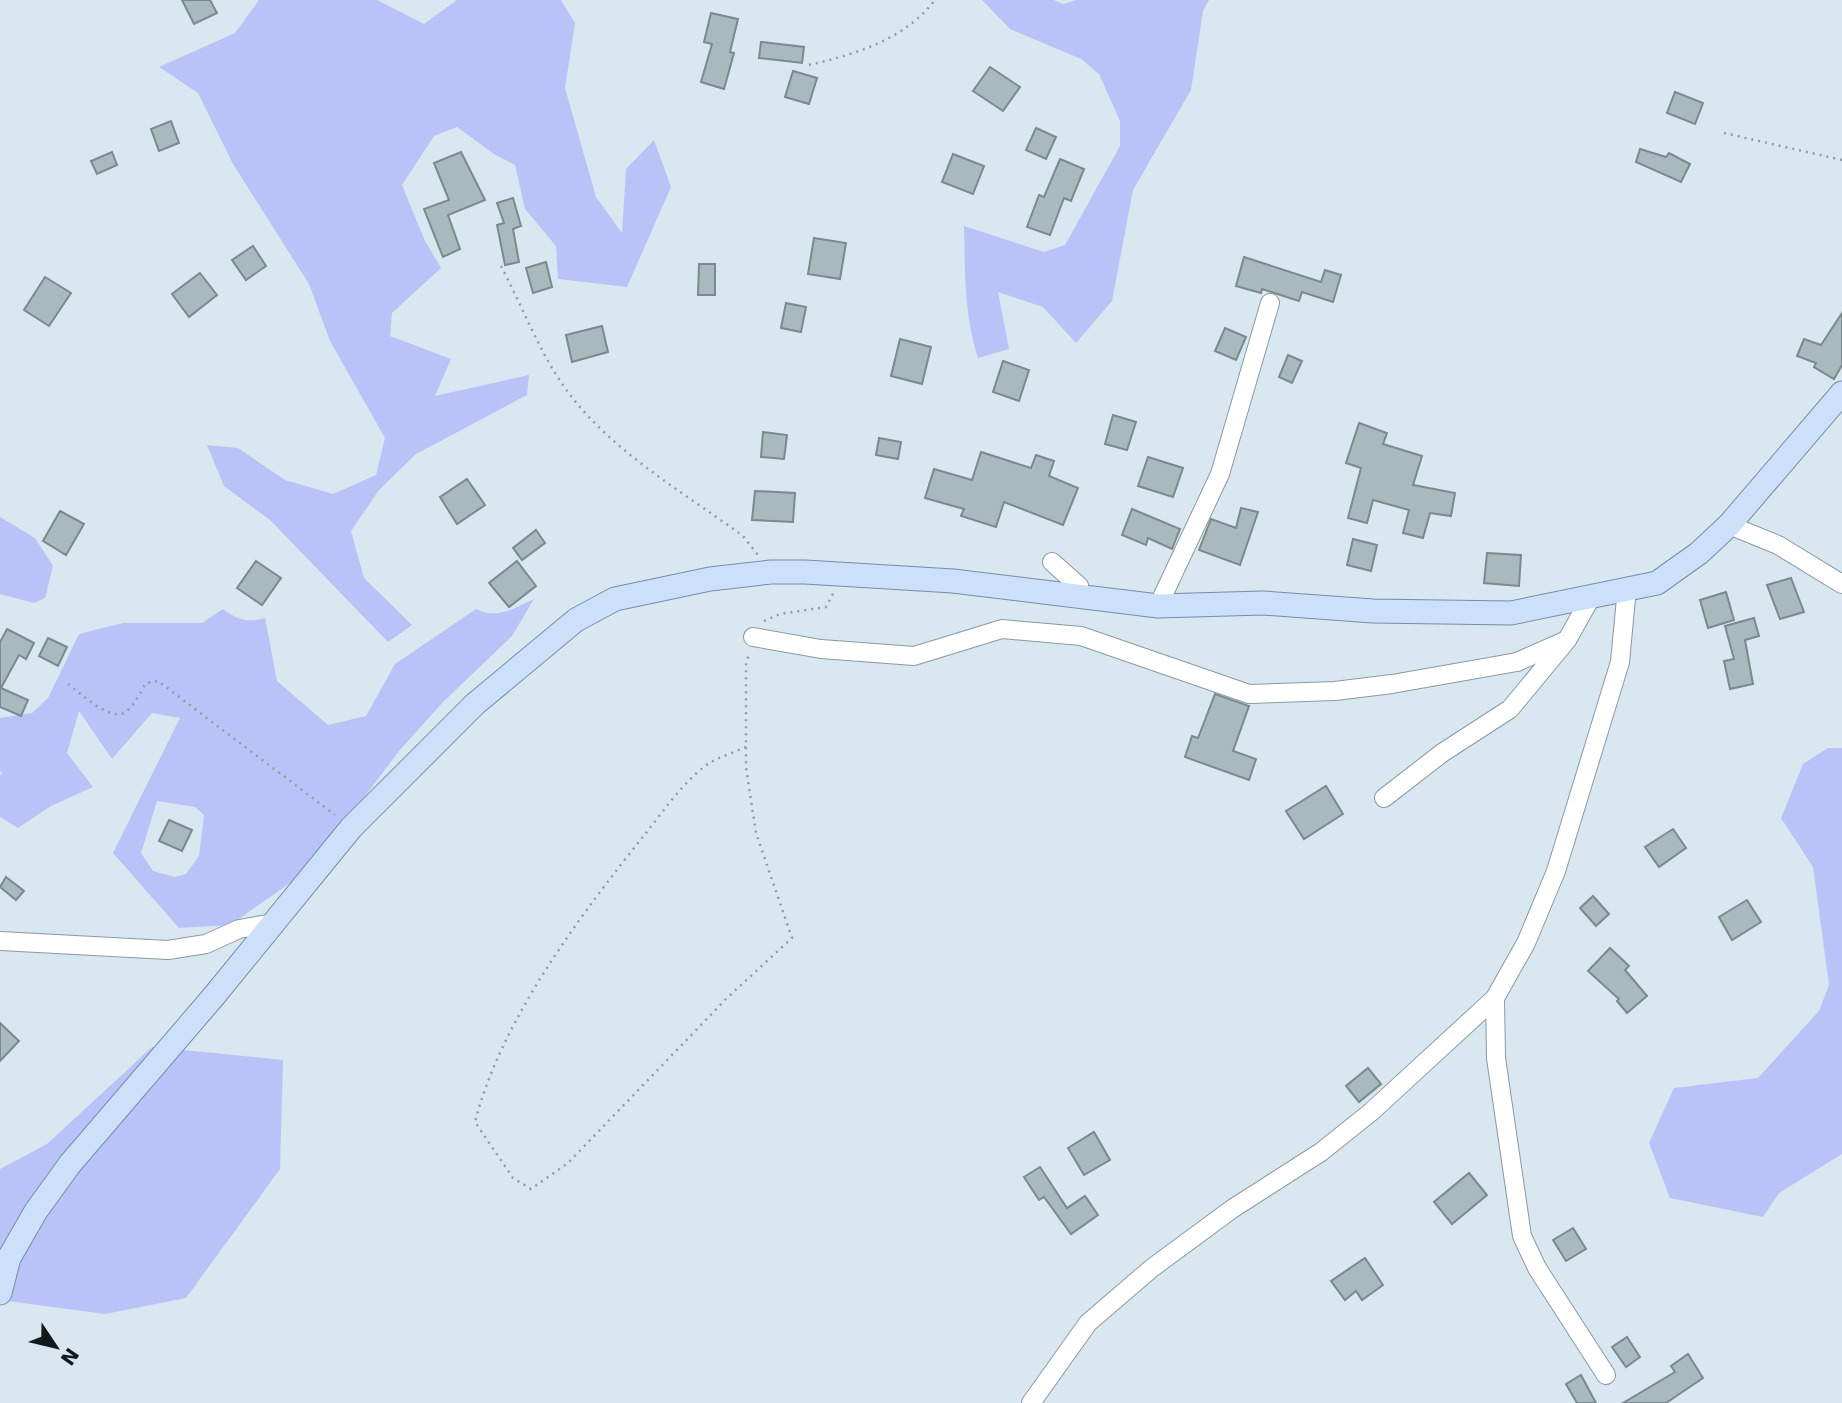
<svg xmlns="http://www.w3.org/2000/svg" width="1842" height="1403" viewBox="0 0 1842 1403" font-family="'DejaVu Sans',sans-serif">
<style>
.green{fill:#bac3f7;fill-rule:evenodd}
.building{fill:#a9babe;stroke:#7a8a8e;stroke-width:2}
.lines{fill:none;stroke-linecap:round;stroke-linejoin:round}
.minor-casing{stroke:#8c99a1;stroke-width:20}
.major-casing{stroke:#768caa;stroke-width:25}
.path{stroke:#929ca3;stroke-width:2.5;stroke-dasharray:2 5;stroke-linecap:butt}
.minor{stroke:#fff;stroke-width:18}
.major{stroke:#cde0fa;stroke-width:23}
</style>
<rect width="100%" height="100%" fill="#d9e7f0"/>
<g class="green">
<path d="M259 0H377L424 24 457 0H561L575 23 565 88 596 197 622 233 626 169 654 140 671 187 627 287 558 279 556 246 525 209 515 165 494 154 457 127 434 136 402 185 425 241 441 268 392 313 390 336 451 359 435 396 529 375 527 395 416 454 379 490 351 531 364 578 412 625 388 642 270 520 224 486 207 445 238 448 285 480 333 494 376 475 385 438 330 341 309 284 233 164 198 93 159 67 235 33Z"/>
<path d="M982 0H1054L1063 4 1077 0H1209L1203 11 1191 90 1133 190 1112 301 1076 343 1043 307 998 292 1009 349 978 358C964 315 965 271 964 226L1044 252 1065 245 1120 146V121L1099 74 1081 59 1010 29Z"/>
<path d="M0 517 35 538 53 566 45 598 34 603 0 594Z"/>
<path d="M534 599 512 636 443 702 399 751 310 869 230 925 179 928 113 853 180 718 152 713 112 759 79 711 67 753 93 787 51 806 18 828 0 817V775L3 773 0 771V718L32 713 48 698 79 634 123 623H202L223 609C238 620 247 623 265 618L277 681 328 725 366 716 395 664 476 609C498 620 513 608 534 599ZM157 801 195 807 204 815 199 856 186 874 175 877 153 871 141 853Z"/>
<path d="M1828 748H1842V1154L1779 1193 1763 1217 1670 1198 1649 1143 1674 1088 1758 1078 1819 1011 1829 985 1813 867 1781 818 1803 764Z"/>
<path d="M152 1047 283 1060 280 1169 186 1298 105 1314 0 1300V1169L47 1144Z"/>
</g>
<g class="building">
<path d="M182 0H210L217 13 194 24Z"/>
<path d="M711 13 738 19 730 52 734 53 724 89 701 82 712 44 704 42Z"/>
<path d="M761 42 804 47 802 63 759 58Z"/>
<path d="M990 67 1020 87 1003 111 973 91Z"/>
<path d="M793 71 817 78 809 104 785 97Z"/>
<path d="M1675 92 1703 103 1695 124 1667 113Z"/>
<path d="M171 121 179 143 159 151 151 129Z"/>
<path d="M1036 128 1056 137 1046 159 1026 150Z"/>
<path d="M1640 149 1666 157 1669 153 1690 164 1681 182 1636 162Z"/>
<path d="M112 152 117 165 97 174 91 161Z"/>
<path d="M461 152 485 200 448 215 460 249 443 257 424 209 449 200 434 163Z"/>
<path d="M953 154 984 166 973 194 942 182Z"/>
<path d="M1060 159 1084 169 1071 201 1064 198 1050 235 1027 227 1039 195 1044 197Z"/>
<path d="M513 198 521 226 513 229 519 262 505 265 497 225 504 223 497 203Z"/>
<path d="M814 238 846 243 840 279 808 274Z"/>
<path d="M253 246 266 266 246 280 232 260Z"/>
<path d="M1244 257 1321 282 1325 270 1341 275 1333 302 1302 292 1299 301 1262 289 1261 293 1236 286Z"/>
<path d="M546 262 552 287 533 293 526 268Z"/>
<path d="M699 264H715V295H698Z"/>
<path d="M200 273 217 295 189 317 172 294Z"/>
<path d="M45 277 71 293 49 326 24 310Z"/>
<path d="M786 303 806 307 801 332 781 328Z"/>
<path d="M1842 313V365L1834 379 1814 367 1816 363 1797 356 1804 339 1821 345Z"/>
<path d="M602 326 608 352 572 362 566 335Z"/>
<path d="M1225 328 1246 337 1236 360 1215 351Z"/>
<path d="M900 339 931 347 922 384 891 376Z"/>
<path d="M1288 355 1302 361 1292 383 1279 377Z"/>
<path d="M1003 361 1029 370 1019 401 993 392Z"/>
<path d="M1113 415 1136 422 1127 450 1105 444Z"/>
<path d="M1359 423 1387 433 1383 444 1422 456 1413 485 1455 493 1451 516 1430 513 1423 538 1403 533 1409 510 1373 500 1367 523 1348 518 1361 468 1346 463Z"/>
<path d="M763 432 787 435 784 459 761 457Z"/>
<path d="M879 438 901 442 898 459 876 455Z"/>
<path d="M981 452 1031 468 1036 455 1054 461 1049 476 1078 488 1063 525 1004 502 996 527 961 516 964 509 925 498 934 469 972 480Z"/>
<path d="M1148 457 1183 468 1173 497 1138 486Z"/>
<path d="M467 479 485 505 457 524 440 497Z"/>
<path d="M755 491 795 493 793 522 752 520Z"/>
<path d="M1241 508 1258 512 1240 565 1199 550 1211 519 1236 528Z"/>
<path d="M1132 509 1180 529 1172 549 1148 538 1146 545 1122 535Z"/>
<path d="M60 511 84 524 66 555 43 541Z"/>
<path d="M536 530 545 543 522 560 513 548Z"/>
<path d="M1353 539 1377 545 1371 571 1347 565Z"/>
<path d="M1487 553 1521 555 1519 586 1484 583Z"/>
<path d="M256 561 281 578 262 605 237 588Z"/>
<path d="M517 561 536 586 509 607 489 583Z"/>
<path d="M1791 578 1804 612 1780 619 1767 585Z"/>
<path d="M1726 592 1734 620 1708 628 1700 600Z"/>
<path d="M1754 618 1759 636 1745 640 1753 684 1730 689 1724 661 1734 659 1725 626Z"/>
<path d="M7 629 34 643 26 659 19 655 1 688 28 700 21 716 0 707V642Z"/>
<path d="M48 638 67 647 58 666 39 656Z"/>
<path d="M1215 694 1249 706 1233 751 1256 759 1249 780 1185 757 1192 736 1198 738Z"/>
<path d="M1326 786 1343 814 1304 839 1286 811Z"/>
<path d="M169 820 192 830 182 851 159 841Z"/>
<path d="M1673 829 1686 848 1659 867 1645 847Z"/>
<path d="M6 877 24 891 16 900 0 887Z"/>
<path d="M1593 896 1609 914 1596 926 1580 908Z"/>
<path d="M1747 900 1761 922 1732 940 1719 917Z"/>
<path d="M1610 948 1629 966 1625 970 1647 996 1627 1013 1617 1001 1619 999 1588 971Z"/>
<path d="M0 1023 19 1041 0 1061Z"/>
<path d="M1368 1068 1381 1084 1359 1102 1346 1086Z"/>
<path d="M1094 1132 1110 1160 1084 1175 1068 1148Z"/>
<path d="M1040 1167 1067 1208 1085 1196 1098 1215 1071 1234 1044 1197 1039 1200 1024 1177Z"/>
<path d="M1469 1173 1487 1195 1452 1224 1434 1202Z"/>
<path d="M1573 1228 1586 1249 1566 1261 1553 1240Z"/>
<path d="M1365 1258 1383 1285 1362 1300 1356 1291 1345 1300 1331 1281Z"/>
<path d="M1627 1337 1640 1357 1626 1367 1612 1347Z"/>
<path d="M1688 1354 1703 1378 1666 1403H1623L1675 1372 1671 1366Z"/>
<path d="M1581 1375 1596 1403H1577L1566 1384Z"/>
</g>
<g class="lines">
<defs>
<g id="minor">
<path d="M1729 525 1778 545 1842 584"/>
<path d="M1052 562 1079 586 1077 597"/>
<path d="M1158 606 1220 474 1270 303"/>
<path d="M753 637 821 649 914 656 1002 629 1081 636 1249 694 1335 691 1392 684 1517 662 1567 640"/>
<path d="M1384 798 1442 753 1510 709 1567 640 1590 599"/>
<path d="M0 941 168 950 206 944 239 929 274 923"/>
<path d="M1495 998 1496 1058 1522 1236 1537 1268 1606 1375"/>
<path d="M1031 1403 1088 1323 1152 1268 1232 1209 1321 1152 1371 1112 1495 998 1526 943 1556 871 1620 662 1627 588"/>
</g>
<path id="major" d="M0 1293 9 1258 36 1211 70 1164 214 996 351 828 475 704 576 620 615 599 710 579 771 572H805L953 581 1158 606 1263 603 1373 611 1511 613 1657 583 1699 553 1729 525 1842 393"/>
</defs>
<use href="#minor" class="minor-casing"/>
<use href="#major" class="major-casing"/>
<g class="path">
<path d="M809 65C856 54 904 40 935 0"/>
<path d="M1724 133 1842 160"/>
<path d="M501 266C519 300 537 345 557 376 600 445 679 489 743 536L758 555"/>
<path d="M764 621 780 614 826 607 834 592"/>
<path d="M68 684C80 693 112 724 127 711 135 704 141 691 146 683L158 681 335 815"/>
<path d="M746 747C735 752 722 756 711 762 686 778 664 810 646 833 581 914 501 1020 475 1122L513 1178 531 1189 568 1163 726 999 792 938 756 833 746 767V665L749 654"/>
</g>
<use href="#minor" class="minor"/>
<use href="#major" class="major"/>
</g>
<g transform="translate(56 1347) rotate(125)" stroke="#d9e7f0" stroke-width="5" paint-order="stroke">
<path d="M0-5L12 26L0 18L-12 26Z" fill="#12171a"/>
<text y="-10" font-size="19" font-weight="bold" text-anchor="middle" fill="#12171a">N</text>
</g>
</svg>
